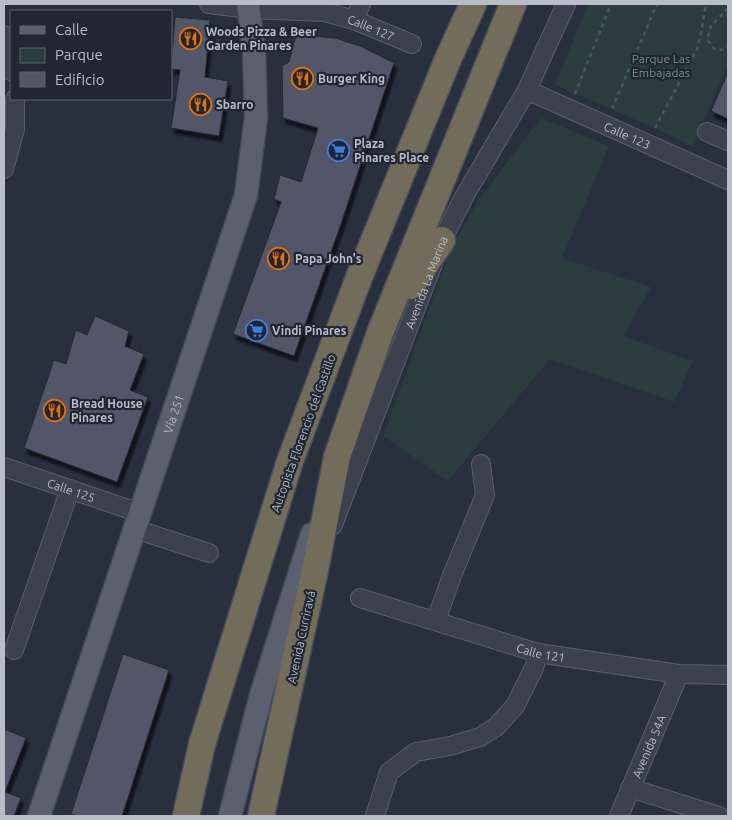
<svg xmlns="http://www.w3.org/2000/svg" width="732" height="820" viewBox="0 0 732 820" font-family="Ubuntu,sans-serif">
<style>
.green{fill:#2b3c3f}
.building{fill:#525768;stroke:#232835;filter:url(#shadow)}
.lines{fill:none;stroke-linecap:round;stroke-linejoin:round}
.minor-casing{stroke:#5a5f6b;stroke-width:20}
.major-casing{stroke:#454a57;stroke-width:25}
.highway-casing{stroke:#474c58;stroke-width:29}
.path{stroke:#4a585d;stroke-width:2.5;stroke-dasharray:4 4;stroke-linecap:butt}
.minor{stroke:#3c414e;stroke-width:18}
.major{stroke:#5a606d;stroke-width:22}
.highway{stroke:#736c5a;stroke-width:26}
.labels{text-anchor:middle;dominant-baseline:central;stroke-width:4.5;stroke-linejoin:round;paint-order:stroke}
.street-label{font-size:12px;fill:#b8bdc8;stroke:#212633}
.poi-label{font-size:12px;font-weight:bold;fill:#b8bdc8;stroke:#212633;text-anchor:start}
.park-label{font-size:12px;fill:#73967f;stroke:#212633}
</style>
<defs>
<filter id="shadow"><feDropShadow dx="3" dy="5.5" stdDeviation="1" flood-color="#0009"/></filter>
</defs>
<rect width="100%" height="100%" fill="#282f3d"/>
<g class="green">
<path d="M588 4H728V63L693 147 655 128 555 85Z"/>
<path d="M541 118 609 146 562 258 651 287 623 336 693 361 674 402 550 359 448 481 383 436 450 251 479 199Z"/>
</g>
<g class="building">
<path d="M175 17 210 20 205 77 228 81 219 136 171 128 180 70 171 69Z"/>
<path d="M296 35 335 38 360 46 394 63 341 224 294 356 233 334 281 202 274 199 280 175 301 182 318 128 283 118 282 66 289 62Z"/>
<path d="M728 72V119L711 111Z"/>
<path d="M95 316 129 331 125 346 144 354 130 390 148 397 117 482 24 448 54 360 66 364 76 330 87 335Z"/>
<path d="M123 654 169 670 124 810 122 816H79L71 814Z"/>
<path d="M4 729 26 738 5 792 21 798 14 816H4Z"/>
</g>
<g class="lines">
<defs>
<g id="minor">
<path id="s1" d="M209 4 249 9 325 12 354 20 412 44"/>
<path d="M354 20 361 4"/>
<path d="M4 35 11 71"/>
<path id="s2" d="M527 90 728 180"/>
<path d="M707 132 728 141"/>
<path d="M4 169 15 129V99"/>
<path id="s3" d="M4 467 140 513"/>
<path id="s4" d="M333 525 442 240 465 195 527 90 566 4"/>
<path d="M135 529 209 553"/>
<path id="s5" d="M360 598 538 653 679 674 728 675"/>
<path d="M436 621 451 578 485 495 481 464"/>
<path d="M14 650 70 489"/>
<path d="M630 788 719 816"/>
<path d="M375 816 389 772 416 752 450 746 480 737 496 727 515 706 534 668 538 653"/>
<path id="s6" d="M619 816 679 674"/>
</g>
<g id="major">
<path id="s7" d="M39 816 246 195 256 118 254 51 248 4"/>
<path d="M230 816 261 695 312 534"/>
</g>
<g id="highway">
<path d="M411 286 442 240"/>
<path d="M186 816 202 744 290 461 360 275 448 59 473 4"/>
<path d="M261 816 314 575 337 457 380 333 513 4"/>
</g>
</defs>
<use href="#minor" class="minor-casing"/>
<use href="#major" class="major-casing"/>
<use href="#highway" class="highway-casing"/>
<g class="path">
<path d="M728 8 711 26 707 40 715 49 724 50 728 46"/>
<path d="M575 94 611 4"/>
<path d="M612 109 657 4"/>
<path d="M655 128 697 49 702 28 706 4"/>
</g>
<use href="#minor" class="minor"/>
<use href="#major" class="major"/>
<use href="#highway" class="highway"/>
</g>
<defs>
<symbol id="restaurant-ring" viewBox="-11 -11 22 22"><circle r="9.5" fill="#212633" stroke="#e8710a" stroke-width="1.5"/><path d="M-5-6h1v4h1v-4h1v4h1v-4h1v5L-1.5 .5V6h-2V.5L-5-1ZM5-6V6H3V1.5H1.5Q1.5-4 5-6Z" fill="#e8710a"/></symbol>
<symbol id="supermarket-ring" viewBox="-11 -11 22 22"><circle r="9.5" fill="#212633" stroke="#3f7fe0" stroke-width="1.5"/><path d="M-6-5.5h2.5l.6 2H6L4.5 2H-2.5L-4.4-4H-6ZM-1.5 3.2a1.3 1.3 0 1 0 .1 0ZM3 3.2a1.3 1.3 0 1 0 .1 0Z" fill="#3f7fe0"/></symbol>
</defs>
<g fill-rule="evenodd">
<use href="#restaurant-ring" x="178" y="26" width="25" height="25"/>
<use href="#restaurant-ring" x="290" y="66" width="25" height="25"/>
<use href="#restaurant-ring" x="188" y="92" width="25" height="25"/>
<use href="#supermarket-ring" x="326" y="138" width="25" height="25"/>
<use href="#restaurant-ring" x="266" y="246" width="25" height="25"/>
<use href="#supermarket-ring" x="244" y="318" width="25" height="25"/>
<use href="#restaurant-ring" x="42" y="398" width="25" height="25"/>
</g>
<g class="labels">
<g class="street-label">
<text stroke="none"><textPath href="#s1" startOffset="165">Calle 127</textPath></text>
<text stroke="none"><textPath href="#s2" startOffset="110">Calle 123</textPath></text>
<text stroke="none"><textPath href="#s4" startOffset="260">Avenida La Marina</textPath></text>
<text stroke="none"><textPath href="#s7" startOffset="424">Vía 251</textPath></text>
<text transform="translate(303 433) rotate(-70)">Autopista Florencio del Castillo</text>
<text stroke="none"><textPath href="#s3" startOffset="71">Calle 125</textPath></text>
<text transform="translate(301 637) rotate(-78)">Avenida Curriravá</text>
<text stroke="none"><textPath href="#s5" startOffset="189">Calle 121</textPath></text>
<text stroke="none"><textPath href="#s6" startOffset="76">Avenida 54A</textPath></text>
</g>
<g class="poi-label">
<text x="206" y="31">Woods Pizza &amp; Beer<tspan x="206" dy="14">Garden Pinares</tspan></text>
<text x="318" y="78">Burger King</text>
<text x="216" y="104">Sbarro</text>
<text x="354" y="143">Plaza<tspan x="354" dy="14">Pinares Place</tspan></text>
<text x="295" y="258">Papa John's</text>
<text x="272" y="330">Vindi Pinares</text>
<text x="71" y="403">Bread House<tspan x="71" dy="14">Pinares</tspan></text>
</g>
<g class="park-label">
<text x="661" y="58">Parque Las<tspan x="661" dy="14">Embajadas</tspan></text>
</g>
</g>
<rect width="732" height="820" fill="none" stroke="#b8bdc8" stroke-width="10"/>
<rect x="10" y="10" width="162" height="90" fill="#212633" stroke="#5d626f"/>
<rect x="20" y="26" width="25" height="8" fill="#5a606d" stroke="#5d626f"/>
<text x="55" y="35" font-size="15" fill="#b8bdc8">Calle</text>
<rect x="20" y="48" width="25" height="15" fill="#2b3c3f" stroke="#5d626f"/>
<text x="55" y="60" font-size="15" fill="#b8bdc8">Parque</text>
<rect x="20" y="72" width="25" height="15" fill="#525768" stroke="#5d626f"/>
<text x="55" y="85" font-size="15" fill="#b8bdc8">Edificio</text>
</svg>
